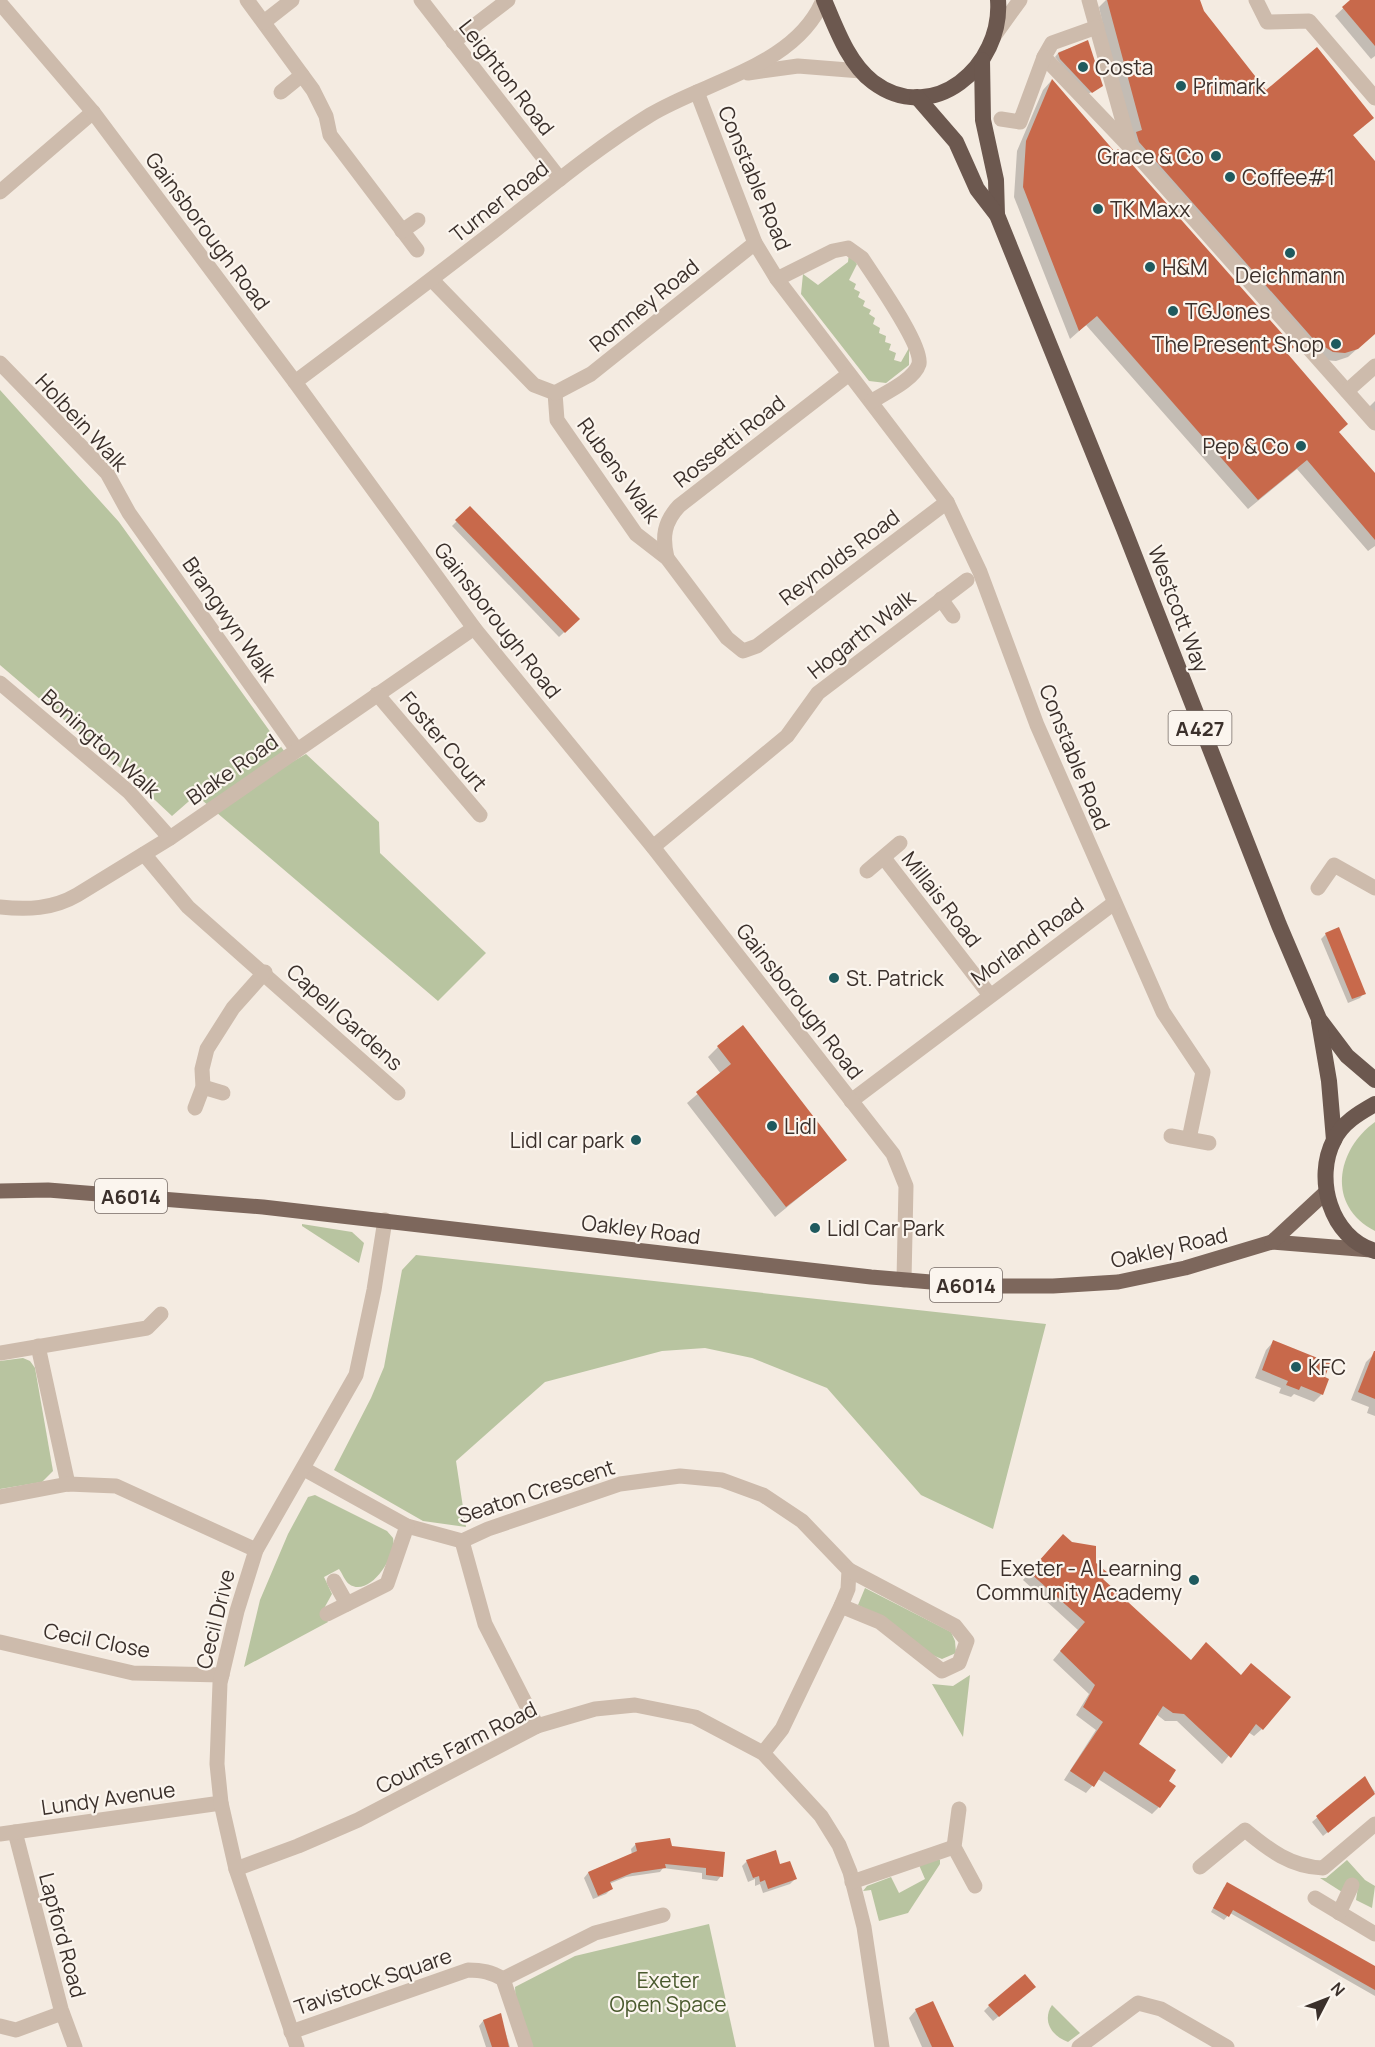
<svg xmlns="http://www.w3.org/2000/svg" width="1375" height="2047" viewBox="0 0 1375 2047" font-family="Manrope,sans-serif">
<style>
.green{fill:#b8c4a0}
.shadow{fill:#0003}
.building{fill:#c8694b}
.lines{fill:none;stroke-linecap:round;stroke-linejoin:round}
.pedestrian{stroke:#cdbbac;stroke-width:15}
.minor{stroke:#cdbbac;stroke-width:15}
.tertiary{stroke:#cdbbac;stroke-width:15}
.primary{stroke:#7d675c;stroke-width:15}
.trunk{stroke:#6c584f;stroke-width:16}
.poi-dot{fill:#1f5a5e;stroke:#fbf5ee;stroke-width:2}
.labels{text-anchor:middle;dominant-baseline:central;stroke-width:4.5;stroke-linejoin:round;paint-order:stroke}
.shield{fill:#fbf5ee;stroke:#756b66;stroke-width:1.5}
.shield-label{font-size:20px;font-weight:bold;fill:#3b302b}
.poi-label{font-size:21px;fill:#3b302b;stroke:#fbf5ee;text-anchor:start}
.street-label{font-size:21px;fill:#3b302b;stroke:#fbf5ee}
.park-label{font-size:21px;fill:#4a5a2e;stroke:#fbf5ee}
</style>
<rect width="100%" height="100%" fill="#f4ebe1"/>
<g class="green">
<path d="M849 253 857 264 849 280 856 284 854 289 860 292 858 297 865 301 863 306 871 310 869 314 875 318 873 324 880 328 879 333 886 336 885 342 891 344 889 350 896 353 894 360 901 362 909 348V365L886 383 869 381 801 294 803 274 818 285 848 262Z"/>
<path d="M0 390 119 522 292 762 306 754 379 822 380 853 486 953 438 1001 196 795 172 816 124 771 0 665Z"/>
<path d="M1375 1122V1231C1326 1206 1336 1150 1375 1122Z"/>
<path d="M302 1224 352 1232 364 1243 359 1263 302 1226Z"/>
<path d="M416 1255 1046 1324 993 1529 921 1495 827 1388 752 1358 705 1348 662 1351 545 1382 456 1461 466 1527 423 1521 334 1470 371 1398 384 1367 402 1270Z"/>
<path d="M23 1358 30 1361 35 1368 53 1471 42 1482 0 1489V1361Z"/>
<path d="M315 1495 387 1531 393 1538C397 1556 369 1599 349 1584 345 1581 342 1573 339 1569L324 1577 332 1594 322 1612 328 1622 244 1667 260 1600 288 1534 308 1497Z"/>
<path d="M865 1588 951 1632 955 1641 956 1653 942 1659C912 1648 888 1620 858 1605Z"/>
<path d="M970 1675 963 1737 932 1684 953 1686Z"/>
<path d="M934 1859 940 1860V1864L908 1913 879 1921 871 1890 863 1891 867 1886 891 1877 899 1893 925 1879 919 1865Z"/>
<path d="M1347 1860 1365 1880 1375 1886 1372 1908 1356 1900 1358 1887 1342 1892 1320 1878H1326Z"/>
<path d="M709 1924 736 2047H530L516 2007 515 1987 575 1956Z"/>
<path d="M1052 2005 1080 2033 1068 2042C1051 2036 1042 2020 1052 2005Z"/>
</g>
<g class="shadow">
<path d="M1106 0H1199L1203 12 1266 92 1364 126 1352 136 1375 164V333L1348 357 1336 361 1324 360 1131 151 1099 7Z"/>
<path d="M1352 0H1375V56L1371 59 1335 16Z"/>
<path d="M1087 42 1098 88 1085 96 1055 57 1059 52Z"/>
<path d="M1051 81 1285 354 1338 432 1375 475V546L1368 551 1297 469 1248 509 1086 325 1070 339 1014 197 1017 151 1043 90Z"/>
<path d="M1375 401V424L1364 412Z"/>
<path d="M470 508 578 619 559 637 452 526Z"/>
<path d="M1326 934 1364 993 1360 998 1348 1003 1321 939Z"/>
<path d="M718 1047 845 1160 775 1217 687 1103 721 1074 708 1057Z"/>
<path d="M1273 1342 1323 1378 1322 1394 1314 1402 1294 1394 1291 1397 1279 1393 1281 1388 1255 1378 1266 1350Z"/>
<path d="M1373 1355H1375V1416L1367 1413 1369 1407 1351 1400 1366 1362Z"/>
<path d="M1055 1543 1095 1564 1101 1580 1262 1729 1254 1736 1248 1732 1222 1764 1177 1721H1165L1156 1714 1137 1744 1167 1781 1159 1807 1152 1814 1098 1779 1086 1793 1064 1780 1096 1730 1076 1715 1089 1694 1053 1660 1078 1630 1023 1580Z"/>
<path d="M1364 1778 1375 1792 1323 1836 1312 1822Z"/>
<path d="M636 1844 670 1847 721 1876 717 1881 702 1879V1873L663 1868 660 1872 626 1877 609 1884 611 1889 606 1894 593 1899 584 1878 588 1873 632 1855 631 1849Z"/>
<path d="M747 1861 780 1866 795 1879 790 1884 763 1893 760 1884 755 1886V1879L748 1882 742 1866Z"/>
<path d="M1224 1887 1375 1967V1996L1230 1913 1224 1920 1211 1912Z"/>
<path d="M1029 1991 993 2021 984 2011 989 2006Z"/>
<path d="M916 2010 952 2047H922L909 2018Z"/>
<path d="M500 2015 510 2047H486L479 2026 483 2021Z"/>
</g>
<g class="building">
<path d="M1107 0H1200L1204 11 1266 90 1317 47 1374 118 1353 135 1375 161V334L1358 349 1345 353 1333 352 1315 341 1139 142 1136 132 1142 130Z"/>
<path d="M1350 0H1375V46L1342 7Z"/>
<path d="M1088 40 1103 86 1092 93 1060 59 1058 53Z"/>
<path d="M1052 79 1115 152 1118 149 1122 153 1294 347 1287 353 1348 424 1339 432 1375 473V540L1307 460 1258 500 1097 316 1079 331 1023 187 1026 141Z"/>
<path d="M470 506 580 619 565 633 455 520Z"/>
<path d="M1339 927 1366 994 1352 999 1325 933Z"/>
<path d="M743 1025 847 1160 786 1207 696 1092 731 1064 717 1046Z"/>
<path d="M1273 1340 1330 1363 1325 1377 1329 1379 1323 1395 1301 1386 1299 1390 1286 1385 1288 1381 1262 1370Z"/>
<path d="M1374 1351H1375V1399L1358 1392Z"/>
<path d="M1063 1534 1072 1542 1096 1546V1563L1108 1573 1103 1579 1191 1660 1206 1642 1241 1675 1251 1663 1291 1697 1263 1730 1256 1724 1231 1758 1184 1714 1173 1713 1163 1706 1139 1744 1176 1770 1169 1781 1176 1786 1160 1808 1104 1771 1094 1787 1070 1771 1103 1722 1083 1707 1095 1685 1060 1651 1085 1622 1029 1572Z"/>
<path d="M1365 1776 1375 1794 1328 1833 1316 1816Z"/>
<path d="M670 1838 672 1846 725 1852 723 1877 706 1875V1868L665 1864 666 1868 632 1873 610 1882 613 1889 598 1896 588 1872 637 1851 635 1843Z"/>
<path d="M776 1850 780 1864 790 1861 797 1879 768 1889 765 1880 760 1882 759 1876 753 1878 746 1860Z"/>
<path d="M1227 1882 1375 1966V1990L1233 1910 1229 1917 1213 1908Z"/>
<path d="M1025 1974 1036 1987 999 2017 988 2005Z"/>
<path d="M933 2001 954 2047H932L915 2009Z"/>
<path d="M501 2013 509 2047H492L483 2020Z"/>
</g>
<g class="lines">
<g class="pedestrian">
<path d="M1089 0 1130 147 1375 423"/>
<path d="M1097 27 1052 43 1044 57 1128 145"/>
<path d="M1001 119 1020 122 1044 57"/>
<path d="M1347 391 1375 366"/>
</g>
<g class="minor">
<path d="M247 0 313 90 326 116 330 135 417 250"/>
<path d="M421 0 560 179"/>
<path d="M1256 0 1267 22 1309 21 1375 98"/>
<path d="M264 22 292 0"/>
<path d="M994 36 1020 0"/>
<path d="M453 42 508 0"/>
<path d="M748 73 798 66 861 71"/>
<path d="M281 92 302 75"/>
<path d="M697 92 755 243 777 279 947 502 980 572 1037 725 1163 1012 1203 1072 1189 1139"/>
<path d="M0 192 93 112"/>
<path d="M402 231 418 220"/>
<path d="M777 279 833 251 848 248 862 258C874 277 923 345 919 364 914 380 885 393 872 401"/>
<path d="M432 280 534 385 555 393 557 420 636 534 667 558 727 638 743 651 757 646 947 502"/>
<path d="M0 363 107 473 129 513 297 750"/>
<path d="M295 382C362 332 428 282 494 231 544 192 595 149 650 115 706 81 796 66 823 0"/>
<path d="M555 393 591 374 755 243"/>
<path d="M667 558C662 537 664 522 679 506L849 374"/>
<path d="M941 599 953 616"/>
<path d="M0 683 129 792 170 838"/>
<path d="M377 694 480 815"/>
<path d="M653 847 787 736 818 693 967 580"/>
<path d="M144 854 188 907 398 1093"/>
<path d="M884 858 989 994"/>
<path d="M867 871 900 843"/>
<path d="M1318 888 1334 865 1375 888"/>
<path d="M0 907C27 910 53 909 77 895L170 838 474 628"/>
<path d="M203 1087 223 1093"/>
<path d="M851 1101 1114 903"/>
<path d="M195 1108 203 1087 202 1069 207 1049 233 1008 265 972"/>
<path d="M1171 1136 1209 1143"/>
<path d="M38 1346 68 1484"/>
<path d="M0 1353 147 1328 161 1314"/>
<path d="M304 1469 407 1526 462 1541 488 1529 620 1484 680 1476 722 1480 763 1495 802 1521 849 1570 848 1589 841 1606 782 1729 763 1753"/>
<path d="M0 1497 68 1484 116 1486 256 1550"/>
<path d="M462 1541 485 1624 537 1726"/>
<path d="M334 1581 347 1604"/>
<path d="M841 1606 880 1622 942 1671 959 1663 967 1641 955 1626 849 1570"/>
<path d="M327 1614 387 1584 407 1526"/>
<path d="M0 1642 133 1673 222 1675"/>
<path d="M959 1809 954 1847 975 1886"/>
<path d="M15 1832 61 2009 75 2047"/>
<path d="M0 1834 221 1803"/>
<path d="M1200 1867 1245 1830C1269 1850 1291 1867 1323 1868L1375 1824"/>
<path d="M236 1869 298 1846 358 1820 537 1726 595 1709 635 1705 695 1717 763 1753 821 1816 839 1845 850 1872 864 1927 882 2047"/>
<path d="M852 1882 954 1847"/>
<path d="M1315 1898 1375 1934"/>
<path d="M1339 1913 1352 1885"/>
<path d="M503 1979 595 1933 663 1915"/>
<path d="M0 2026 16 2030 62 2013"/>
<path d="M291 2032 468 1970C482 1970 491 1972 503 1979L526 2047"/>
<path d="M297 2047 236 1869 221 1803 217 1764 220 1683 237 1611 256 1550 356 1375 374 1290 385 1220"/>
<path d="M1079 2047 1138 2003 1161 2009 1227 2047"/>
</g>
<path class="tertiary" d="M0 3 93 112 295 382 474 628 653 847 893 1154 906 1186 904 1280"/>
<g class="primary">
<path d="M0 1191 48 1190 263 1207 871 1277 979 1286H1053L1118 1282 1185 1268 1272 1242 1371 1250"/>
<path d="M1272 1242 1325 1193"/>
</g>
<g class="trunk">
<path d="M824 0C836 28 848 63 873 82 933 127 1003 66 998 0"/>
<path d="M982 60 983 120 996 180 997 215"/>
<path d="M917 97 956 142 977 189 997 215 1124 529 1279 925 1319 1019 1347 1056 1375 1080"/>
<path d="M1319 1022 1329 1081 1334 1140"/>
<path d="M1375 1104C1359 1113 1342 1123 1334 1140 1314 1178 1330 1238 1375 1251"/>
</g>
</g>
<g class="poi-dot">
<circle cx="1083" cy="67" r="6"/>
<circle cx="1181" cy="86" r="6"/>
<circle cx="1216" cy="156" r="6"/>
<circle cx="1230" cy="177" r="6"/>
<circle cx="1098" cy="209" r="6"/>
<circle cx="1290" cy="253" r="6"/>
<circle cx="1150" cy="267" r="6"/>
<circle cx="1173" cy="311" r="6"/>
<circle cx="1336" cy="344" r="6"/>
<circle cx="1301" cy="446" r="6"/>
<circle cx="834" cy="978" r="6"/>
<circle cx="772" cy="1126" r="6"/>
<circle cx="636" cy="1140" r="6"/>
<circle cx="815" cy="1228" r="6"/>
<circle cx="1296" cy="1367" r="6"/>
<circle cx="1194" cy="1580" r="6"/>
</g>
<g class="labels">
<g class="shield">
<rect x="1168.5" y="711" width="63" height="34" rx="4.5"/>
<rect x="95" y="1179" width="72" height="34" rx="4.5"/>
<rect x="930" y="1268" width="72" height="34" rx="4.5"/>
</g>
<g class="shield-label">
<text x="1200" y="728">A427</text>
<text x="131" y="1196">A6014</text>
<text x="966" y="1285">A6014</text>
</g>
<g class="poi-label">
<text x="1095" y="67">Costa</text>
<text x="1193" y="86">Primark</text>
<text x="1204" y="156" text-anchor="end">Grace &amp; Co</text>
<text x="1242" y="177">Coffee#1</text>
<text x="1110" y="209">TK Maxx</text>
<text x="1162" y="267">H&amp;M</text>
<text x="1290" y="275" text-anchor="middle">Deichmann</text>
<text x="1185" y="311">TGJones</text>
<text x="1324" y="344" text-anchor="end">The Present Shop</text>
<text x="1289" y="446" text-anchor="end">Pep &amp; Co</text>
<text x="846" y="978">St. Patrick</text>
<text x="784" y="1126">Lidl</text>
<text x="624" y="1140" text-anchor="end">Lidl car park</text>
<text x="827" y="1228">Lidl Car Park</text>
<text x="1308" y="1367">KFC</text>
<text x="1182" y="1568" text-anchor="end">Exeter - A Learning<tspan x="1182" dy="24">Community Academy</tspan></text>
</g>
<g class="street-label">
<text transform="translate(507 77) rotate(52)">Leighton Road</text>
<text transform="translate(755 178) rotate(67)">Constable Road</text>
<text transform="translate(499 201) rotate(-38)">Turner Road</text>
<text transform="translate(208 231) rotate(53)">Gainsborough Road</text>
<text transform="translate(644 305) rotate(-39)">Romney Road</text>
<text transform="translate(82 422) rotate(47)">Holbein Walk</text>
<text transform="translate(729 441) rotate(-38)">Rossetti Road</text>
<text transform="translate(619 470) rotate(54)">Rubens Walk</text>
<text transform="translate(839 557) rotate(-37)">Reynolds Road</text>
<text transform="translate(1179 609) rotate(69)">Westcott Way</text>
<text transform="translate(230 619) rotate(55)">Brangwyn Walk</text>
<text transform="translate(498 620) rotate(52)">Gainsborough Road</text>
<text transform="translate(861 634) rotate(-38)">Hogarth Walk</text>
<text transform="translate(444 741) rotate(50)">Foster Court</text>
<text transform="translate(101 743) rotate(42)">Bonington Walk</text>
<text transform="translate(1075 757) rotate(68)">Constable Road</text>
<text transform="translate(232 769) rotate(-35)">Blake Road</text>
<text transform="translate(942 899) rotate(52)">Millais Road</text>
<text transform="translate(1027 941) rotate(-36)">Morland Road</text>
<text transform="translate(800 1001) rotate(52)">Gainsborough Road</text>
<text transform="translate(345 1017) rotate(42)">Capell Gardens</text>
<text transform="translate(641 1229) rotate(7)">Oakley Road</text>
<text transform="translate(1169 1247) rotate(-13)">Oakley Road</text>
<text transform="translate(536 1491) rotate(-18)">Seaton Crescent</text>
<text transform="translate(215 1619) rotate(-76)">Cecil Drive</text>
<text transform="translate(97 1640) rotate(11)">Cecil Close</text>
<text transform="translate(456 1747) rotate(-27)">Counts Farm Road</text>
<text transform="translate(108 1798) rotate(-8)">Lundy Avenue</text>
<text transform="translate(63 1935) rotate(75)">Lapford Road</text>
<text transform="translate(373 1981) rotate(-19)">Tavistock Square</text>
</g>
<g class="park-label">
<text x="668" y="1980">Exeter<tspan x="668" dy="24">Open Space</tspan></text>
</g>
</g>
<g transform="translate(1327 1999) rotate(48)" stroke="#fbf5ee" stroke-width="4.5" paint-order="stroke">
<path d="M0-4.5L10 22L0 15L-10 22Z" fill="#3b302b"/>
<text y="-9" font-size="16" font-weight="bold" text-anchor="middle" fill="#3b302b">N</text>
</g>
</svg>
